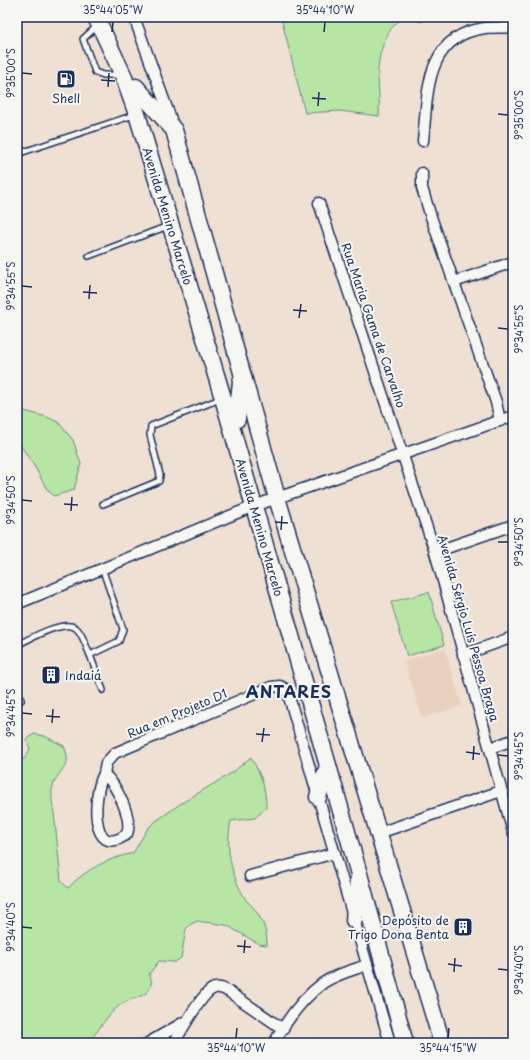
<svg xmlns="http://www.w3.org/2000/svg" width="530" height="1060" viewBox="0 0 530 1060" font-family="'Playpen Sans',sans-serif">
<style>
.built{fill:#ead1bf}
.green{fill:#b6e5a4;stroke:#688a81}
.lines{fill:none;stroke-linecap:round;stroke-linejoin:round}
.lane-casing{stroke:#1b2f5e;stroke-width:8}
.street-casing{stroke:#1b2f5e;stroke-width:13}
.primary-casing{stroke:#1b2f5e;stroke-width:19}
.lane{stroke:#f6f6f2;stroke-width:5}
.street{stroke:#f6f6f2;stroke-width:10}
.primary{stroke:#f6f6f2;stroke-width:16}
.ticks{fill:none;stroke:#1b2f5e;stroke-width:1.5}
.labels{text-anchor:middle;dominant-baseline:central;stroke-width:4;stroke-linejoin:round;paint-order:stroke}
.poi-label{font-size:12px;fill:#1b2f5e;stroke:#f6f6f2}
.street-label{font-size:12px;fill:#1b2f5e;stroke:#f6f6f2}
.district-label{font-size:16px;font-weight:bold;letter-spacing:1px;fill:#1b2f5e;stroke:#f6f6f2}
.neatline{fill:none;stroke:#1b2f5e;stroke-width:1.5}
.ticks-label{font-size:10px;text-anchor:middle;fill:#1b2f5e}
</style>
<rect width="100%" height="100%" fill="#efe0d4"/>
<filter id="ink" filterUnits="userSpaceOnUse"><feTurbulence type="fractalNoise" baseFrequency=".025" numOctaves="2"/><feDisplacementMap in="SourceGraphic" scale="8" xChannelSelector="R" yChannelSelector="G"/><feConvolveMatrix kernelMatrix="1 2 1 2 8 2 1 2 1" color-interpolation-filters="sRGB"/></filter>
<g filter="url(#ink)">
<path class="built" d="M445 648 462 706 422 718 404 661Z"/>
<g class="green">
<path d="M281 17H407C387 22 378 55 378 72 378 88 380 99 379 116L340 111 305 113Z"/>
<path d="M411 17H435L420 22Z"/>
<path d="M17 409 47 417 58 422 73 440 81 464 74 490 54 496 46 488 36 469 17 440Z"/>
<path d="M429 592 444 645 407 656 391 602Z"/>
<path d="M34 734 44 736 64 746C73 768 61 766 54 783 50 793 52 803 54 812L61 881 68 888C86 869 107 859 133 853L148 828 156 821 180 804 233 772 251 757C261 776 266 786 266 808L255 818 231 821C225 850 231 875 246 900 248 902 250 904 252 906 262 918 267 929 267 945L259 944 226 925 197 921 191 924 186 929 181 958 175 962 159 961 149 974C153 980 152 988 146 993 138 999 127 999 120 1005 107 1015 99 1030 88 1043H17V762L25 758 30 749 26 739Z"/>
</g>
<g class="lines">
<defs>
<g id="lane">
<path d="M97 26 83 39 95 72 103 75H120"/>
<path d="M17 154 134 115"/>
<path d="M89 256 168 226"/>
<path d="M103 504 159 481 160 475 150 435 151 426 220 399"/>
<path d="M17 645C29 639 64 619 76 628 83 634 86 647 90 655L119 641 123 629 102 568"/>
<path d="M90 655 103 690"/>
<path d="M17 691 21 700"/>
</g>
<g id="street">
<path d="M134 17 172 122"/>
<path d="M423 141C428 94 424 36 485 28 494 27 504 28 513 27"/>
<path d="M422 173V188L431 217 496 402 500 421"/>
<path d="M319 203 435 552 513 832"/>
<path d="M454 282 513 262"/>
<path d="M435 552 513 525"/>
<path d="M17 604 254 506 513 416"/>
<path d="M463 655 513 637"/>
<path d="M490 748 513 740"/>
<path d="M104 774 106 763 115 753 271 687 280 686 287 690 390 1043"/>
<path d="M104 774C116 784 133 818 127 834 89 862 93 792 104 774Z"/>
<path d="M379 833 501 791"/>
<path d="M250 876 335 853"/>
<path d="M148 1043 186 1021"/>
<path d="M174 1043C181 1032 203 990 215 988 220 987 225 989 229 992L283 1029"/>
<path d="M274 1043C286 1021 303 998 323 983 336 974 353 970 367 965"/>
</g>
<g id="primary">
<path d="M96 17 123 75 137 114 223 398 359 874 405 1043"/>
<path d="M136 87 174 130 277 498 442 1043"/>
<path d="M237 419 241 381"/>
<path d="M318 797 328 766"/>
<path d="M354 920 358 881"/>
</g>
</defs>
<use href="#lane" class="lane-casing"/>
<use href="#street" class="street-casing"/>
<use href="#primary" class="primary-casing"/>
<use href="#lane" class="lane"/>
<use href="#street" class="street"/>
<use href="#primary" class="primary"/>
</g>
</g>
<path class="ticks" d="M112 32 113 22M324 32 325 22M22 73 32 74M101 80 115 81M108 87 109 73M312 98 326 99M318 106 319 92M498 114 508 115M22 286 32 287M83 292 97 293M89 299 90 285M293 310 307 311M299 318 301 304M498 328 508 329M22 500 32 501M64 504 78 505M71 511 72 497M275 522 288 523M281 530 282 516M498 542H508M22 713 32 714M46 716 60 717M52 723 53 709M256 734 270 735M262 742 264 728M466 752 480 754M498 755 508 756M473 760 474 746M22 927 32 928M237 946 251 947M244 953 245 940M448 964 462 966M498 969 508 970M454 972 455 958M236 1038 237 1028M448 1038 449 1028"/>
<defs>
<symbol id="fuel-square" viewBox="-11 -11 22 22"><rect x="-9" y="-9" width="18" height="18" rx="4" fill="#1b2f5e" stroke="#f6f6f2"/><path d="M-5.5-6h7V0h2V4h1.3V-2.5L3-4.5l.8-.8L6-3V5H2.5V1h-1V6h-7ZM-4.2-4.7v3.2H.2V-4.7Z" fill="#fff"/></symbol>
<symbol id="building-square" viewBox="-11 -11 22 22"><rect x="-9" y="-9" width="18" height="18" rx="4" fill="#1b2f5e" stroke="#f6f6f2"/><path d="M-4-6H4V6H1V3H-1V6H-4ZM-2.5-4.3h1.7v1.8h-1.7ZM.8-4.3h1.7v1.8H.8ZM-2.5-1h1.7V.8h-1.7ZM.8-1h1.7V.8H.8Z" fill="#fff"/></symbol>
</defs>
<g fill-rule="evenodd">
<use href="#fuel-square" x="55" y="68" width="22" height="22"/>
<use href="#building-square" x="40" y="664" width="22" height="22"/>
<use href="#building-square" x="452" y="916" width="22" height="22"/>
</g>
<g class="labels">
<g class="poi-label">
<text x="66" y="98">Shell</text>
<text x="65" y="675" text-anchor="start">Indaiá</text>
<text x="449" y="920" text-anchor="end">Depósito de<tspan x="449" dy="14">Trigo Dona Benta</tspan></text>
</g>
<g class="street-label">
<text transform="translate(168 216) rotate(73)">Avenida Menino Marcelo</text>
<text transform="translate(374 325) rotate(71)">Rua Maria Gama de Carvalho</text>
<text transform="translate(260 527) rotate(74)">Avenida Menino Marcelo</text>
<text transform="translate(469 628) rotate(74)">Avenida Sérgio Luís Pessoa Braga</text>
<text transform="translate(177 713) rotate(-23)">Rua em Projeto D1</text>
</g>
<g class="district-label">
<text x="289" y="691">ANTARES</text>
</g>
</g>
<rect width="530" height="1060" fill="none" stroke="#f6f6f2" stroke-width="44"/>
<rect x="22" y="22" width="486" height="1016" class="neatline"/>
<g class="ticks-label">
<text x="113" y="14">35°44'05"W</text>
<text x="325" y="14">35°44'10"W</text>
<text transform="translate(11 73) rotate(-90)" y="4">9°35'00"S</text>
<text transform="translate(519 115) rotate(-90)" y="4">9°35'00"S</text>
<text transform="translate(11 286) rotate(-90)" y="4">9°34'55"S</text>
<text transform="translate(519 329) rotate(-90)" y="4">9°34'55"S</text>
<text transform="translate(11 500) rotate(-90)" y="4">9°34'50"S</text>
<text transform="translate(519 542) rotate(-90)" y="4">9°34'50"S</text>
<text transform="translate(11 713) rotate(-90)" y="4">9°34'45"S</text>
<text transform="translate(519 756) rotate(-90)" y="4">9°34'45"S</text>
<text transform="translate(11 927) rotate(-90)" y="4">9°34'40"S</text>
<text transform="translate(519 970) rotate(-90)" y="4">9°34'40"S</text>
<text x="236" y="1052">35°44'10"W</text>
<text x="448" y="1052">35°44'15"W</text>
</g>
</svg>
